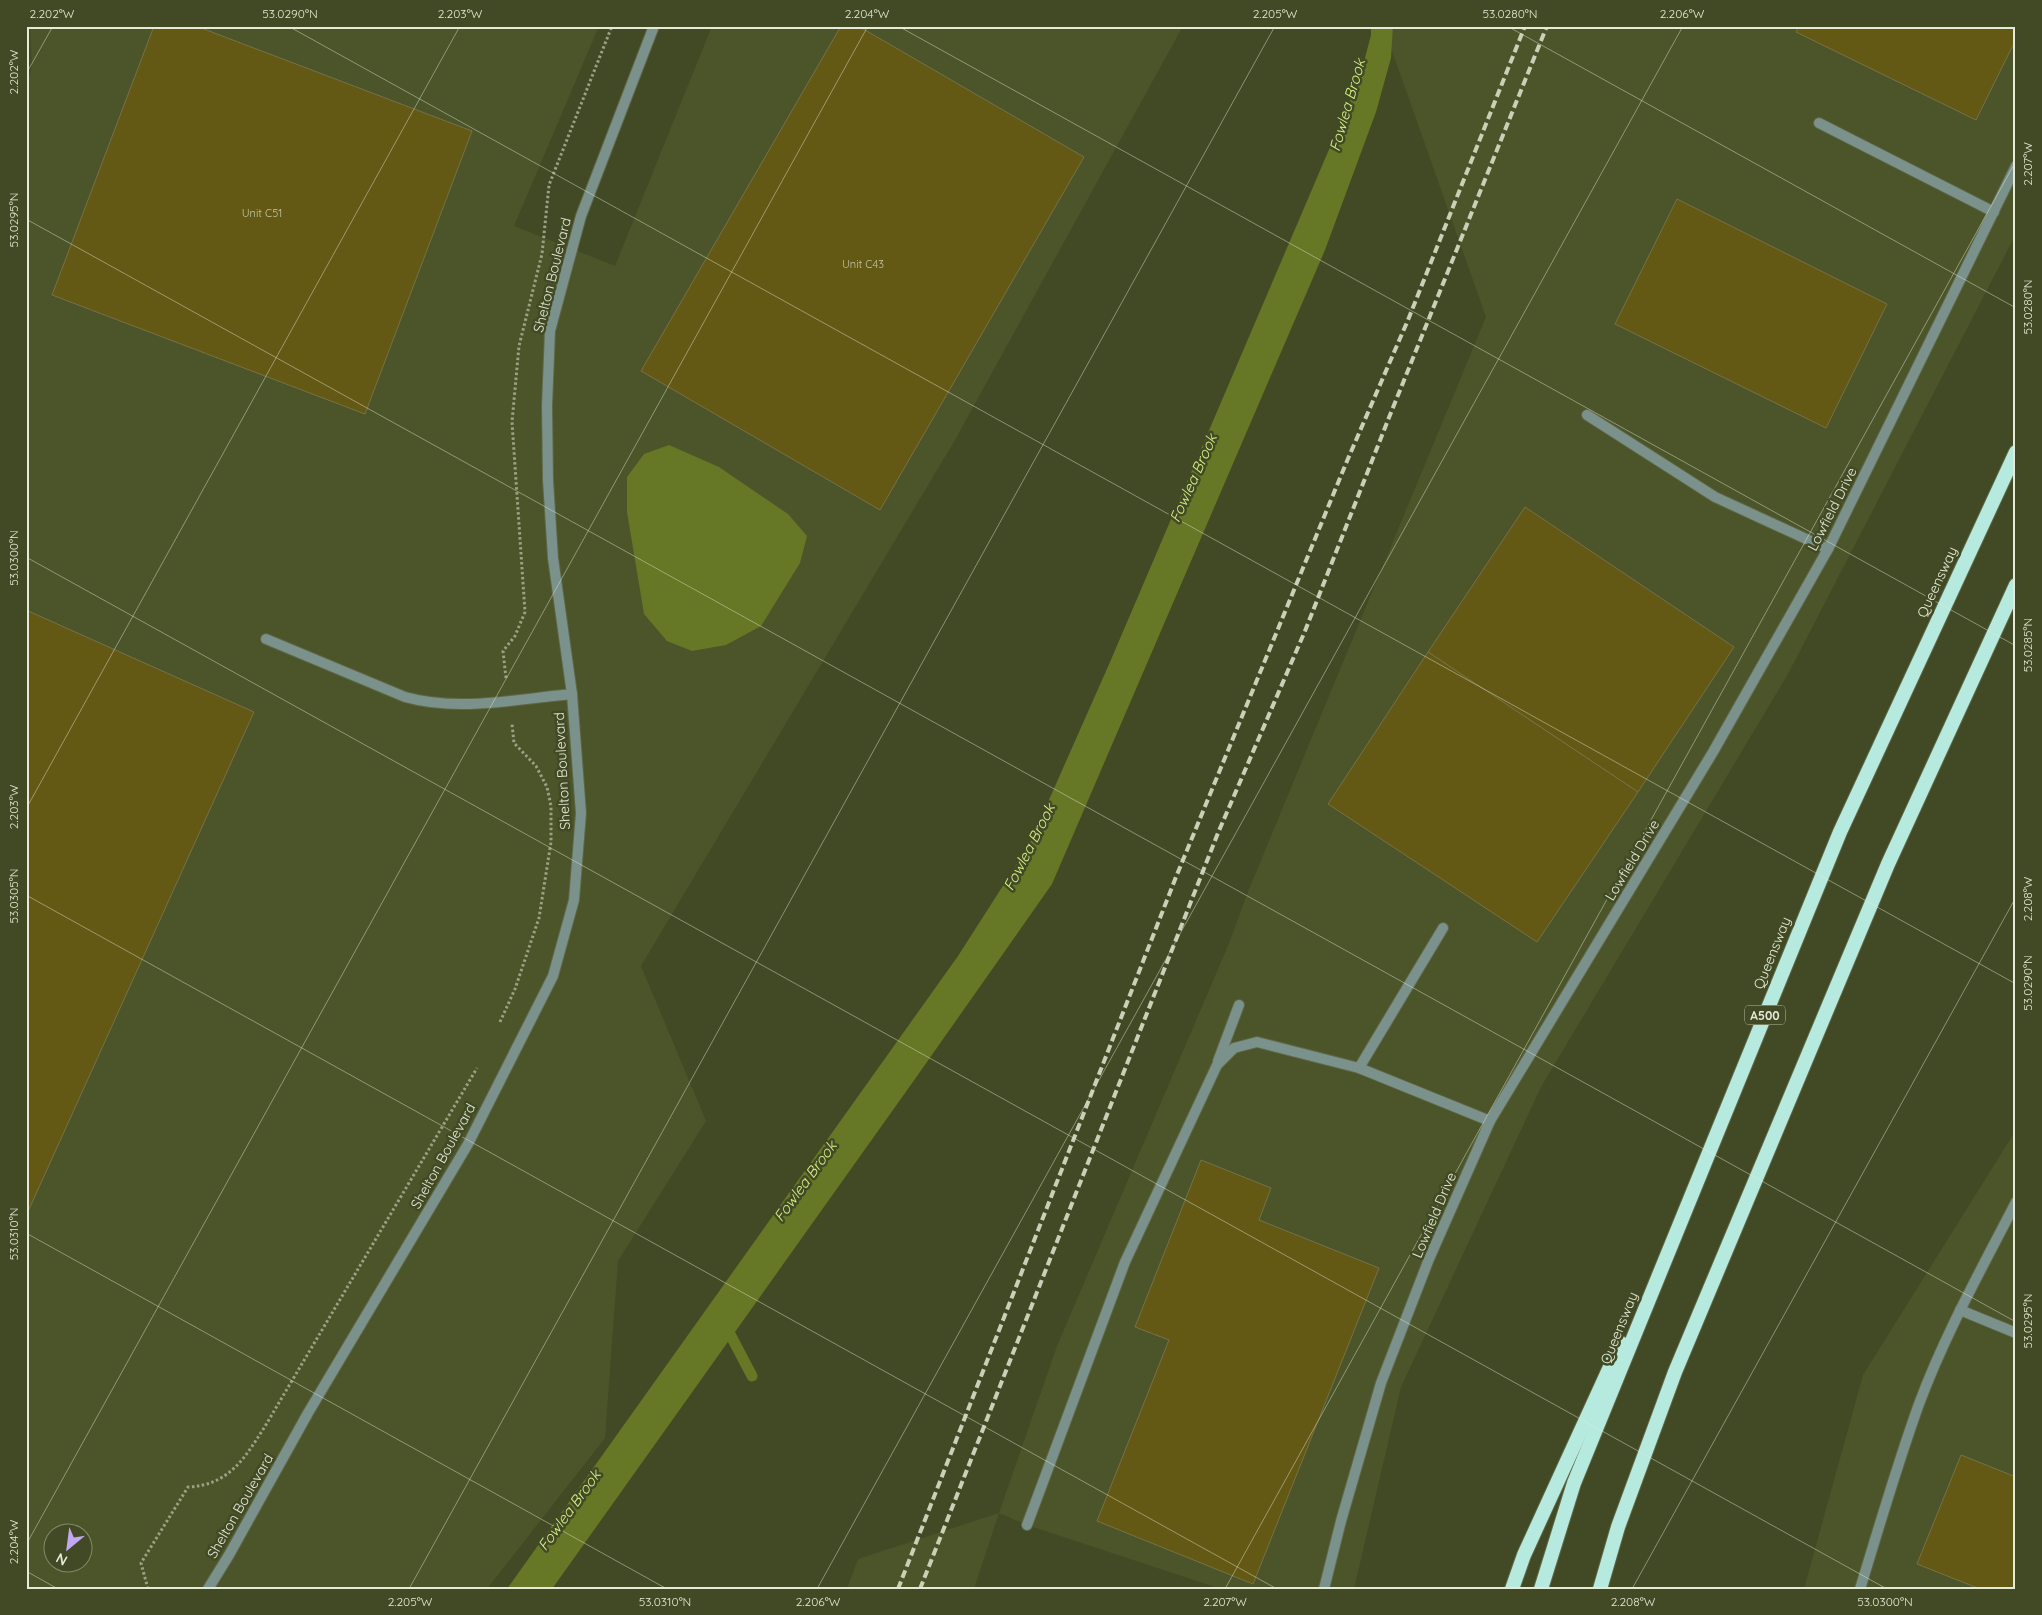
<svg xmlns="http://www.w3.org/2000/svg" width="2042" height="1615" viewBox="0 0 2042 1615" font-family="Quicksand,sans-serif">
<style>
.built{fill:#4b5529;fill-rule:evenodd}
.water{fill:#667726}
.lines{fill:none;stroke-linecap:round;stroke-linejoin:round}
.stream{stroke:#667726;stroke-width:11}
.building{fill:#635914;stroke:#777149}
.service-casing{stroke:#5f6745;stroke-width:12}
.minor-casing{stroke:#5f6745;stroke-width:12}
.trunk-casing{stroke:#5f6745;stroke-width:16}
.path{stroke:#9aa185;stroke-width:3;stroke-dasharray:2.5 2.5;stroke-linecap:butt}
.service{stroke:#7b918c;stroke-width:10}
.minor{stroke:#7b918c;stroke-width:10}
.trunk{stroke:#b7eade;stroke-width:14}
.rail{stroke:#c9d0b8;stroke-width:4;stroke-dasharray:8 4;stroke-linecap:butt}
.ticks{fill:none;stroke:#e5ebd6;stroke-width:1;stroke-opacity:0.45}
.labels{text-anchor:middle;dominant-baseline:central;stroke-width:5;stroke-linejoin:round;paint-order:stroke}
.number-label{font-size:11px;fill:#c4c6a6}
.shield{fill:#414a25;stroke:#b4bba1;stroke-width:1}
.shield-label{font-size:12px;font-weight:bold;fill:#e5ebd6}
.street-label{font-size:14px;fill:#e5ebd6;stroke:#414a25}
.water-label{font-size:15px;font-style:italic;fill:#d6f185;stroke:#414a25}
.neatline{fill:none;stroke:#e5ebd6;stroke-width:2}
.ticks-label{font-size:12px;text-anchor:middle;fill:#e5ebd6}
</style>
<rect width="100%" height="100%" fill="#414a25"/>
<g class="built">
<path d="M30 26H599L514 226 615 266 712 26H1183L955 440 641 966 706 1121 618 1261 605 1438 487 1589H26V89L32 66ZM52 1532H82V1562H52Z"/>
<path d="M1393 26H2016V234L1788 674 1541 1087 1401 1387 1354 1589H1221L1027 1525 999 1513 974 1589H847L858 1559 999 1513 1057 1346 1230 941 1247 894 1486 317 1391 48Z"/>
<path d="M2016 1130V1589H1804L1863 1375Z"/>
</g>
<g class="water">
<path d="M1371 26H1393L1391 58 1376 112 1325 250 1052 884 915 1079 552 1589H507L958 956 1029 845 1110 662 1360 77 1371 35Z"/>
<path d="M669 445 719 467 788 514 807 536 800 563 761 626 726 645 692 651 667 641 644 614 627 512V477L644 454Z"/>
</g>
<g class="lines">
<path class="stream" d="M723 1325 731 1336 752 1376"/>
</g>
<g class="building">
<path d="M154 26H196L472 131 365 414 52 295Z"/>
<path d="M841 26H858L1084 157 880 510 641 371Z"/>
<path d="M1799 26H2016V39L1976 120 1796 32Z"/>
<path d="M1677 199 1887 304 1826 428 1615 324Z"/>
<path d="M1525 507 1734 647 1638 792 1428 652Z"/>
<path d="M26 610 254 712 26 1216Z"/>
<path d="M1428 652 1638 792 1537 942 1328 804Z"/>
<path d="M1201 1160 1271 1188 1259 1220 1379 1268 1253 1584 1097 1521 1169 1340 1135 1327Z"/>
<path d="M1961 1455 2016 1477V1589H1980L1917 1564Z"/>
</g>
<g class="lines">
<defs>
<g id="service">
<path d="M1819 123 1994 212"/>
<path d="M1587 415 1715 497 1828 549"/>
<path d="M266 639 405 697C458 712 518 699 572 694"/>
<path d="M1218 1061 1239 1005"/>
<path d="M1359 1068 1443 928"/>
<path d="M1960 1310 2016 1333"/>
<path d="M1027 1525 1125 1262 1217 1065 1234 1048 1257 1042 1359 1068 1490 1121"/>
<path d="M1860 1589C1879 1527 1897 1465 1919 1404 1945 1334 1982 1268 2016 1202"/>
</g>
<g id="minor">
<path d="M208 1589 229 1555 308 1413 468 1144 553 976 574 900 581 813 572 694 553 558 548 480 547 406 550 331 581 216 654 26"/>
<path d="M1324 1589 1341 1521 1381 1383 1429 1259 1490 1121 1713 752 1828 549 2016 166"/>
</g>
<g id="trunk">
<path d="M1512 1589 1524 1555 1621 1343"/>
<path d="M1541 1589 1574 1483 1840 832 2016 452"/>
<path d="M1600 1589 1618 1527 1675 1372 1888 864 2016 585"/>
</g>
</defs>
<use href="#service" class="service-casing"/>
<use href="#minor" class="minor-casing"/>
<use href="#trunk" class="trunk-casing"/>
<g class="path">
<path d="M506 678 503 651 515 636 525 612 512 422 519 346 542 254 549 185 612 26"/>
<path d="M500 1022 515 989 539 918 551 842V806L547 787 536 766 514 743 512 724"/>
<path d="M148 1589 141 1563 188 1487C229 1485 244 1459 264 1428L477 1068"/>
</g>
<use href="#service" class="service"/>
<use href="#minor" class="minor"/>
<use href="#trunk" class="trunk"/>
<g class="rail">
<path d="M898 1589 1176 877 1347 461 1408 320 1525 26"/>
<path d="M920 1589 1218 833 1305 631 1390 415 1547 26"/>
</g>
</g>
<path class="ticks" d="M288 26 2016 984M898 26 2016 646M1507 26 2016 308M26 74 53 26M26 219 2016 1322M26 557 1887 1589M26 809 460 26M26 895 1277 1589M26 1233 667 1589M26 1545 868 26M26 1571 58 1589M409 1589 1275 26M817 1589 1683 26M1225 1589 2016 161M1632 1589 2016 897"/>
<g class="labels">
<g class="number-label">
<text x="262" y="213">Unit C51</text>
<text x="863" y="264">Unit C43</text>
</g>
<rect class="shield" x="1745" y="1005.5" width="40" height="19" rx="4"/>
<g class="shield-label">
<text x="1765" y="1015">A500</text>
</g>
<g class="street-label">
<text transform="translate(552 275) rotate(-76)">Shelton Boulevard</text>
<text transform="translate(1832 509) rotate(-63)">Lowfield Drive</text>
<text transform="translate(1937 582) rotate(-65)">Queensway</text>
<text transform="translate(562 771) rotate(-93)">Shelton Boulevard</text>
<text transform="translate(1632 860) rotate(-59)">Lowfield Drive</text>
<text transform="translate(1772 953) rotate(-68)">Queensway</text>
<text transform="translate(443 1156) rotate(-61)">Shelton Boulevard</text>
<text transform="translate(1434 1215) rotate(-67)">Lowfield Drive</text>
<text transform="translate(1619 1328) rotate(-68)">Queensway</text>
<text transform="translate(240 1506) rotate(-60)">Shelton Boulevard</text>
</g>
<g class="water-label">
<text transform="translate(1347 105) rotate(-74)">Fowlea Brook</text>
<text transform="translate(1193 478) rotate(-66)">Fowlea Brook</text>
<text transform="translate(1029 847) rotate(-63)">Fowlea Brook</text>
<text transform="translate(805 1181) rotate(-54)">Fowlea Brook</text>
<text transform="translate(569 1510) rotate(-54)">Fowlea Brook</text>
</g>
</g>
<rect width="2042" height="1615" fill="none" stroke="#414a25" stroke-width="55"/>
<g transform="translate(68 1548) rotate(209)"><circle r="24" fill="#414a25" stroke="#838a6c"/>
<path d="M0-4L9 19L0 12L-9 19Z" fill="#c2a7f2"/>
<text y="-8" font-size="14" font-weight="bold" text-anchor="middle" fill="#e5ebd6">N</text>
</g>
<rect x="28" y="28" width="1986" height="1560" class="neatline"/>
<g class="ticks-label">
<text x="52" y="18">2.202°W</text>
<text x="290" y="18">53.0290°N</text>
<text x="460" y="18">2.203°W</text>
<text x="867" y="18">2.204°W</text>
<text x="1275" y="18">2.205°W</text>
<text x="1510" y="18">53.0280°N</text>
<text x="1682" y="18">2.206°W</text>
<text transform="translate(14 72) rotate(-90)" y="4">2.202°W</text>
<text transform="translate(2028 164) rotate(-90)" y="4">2.207°W</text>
<text transform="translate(14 220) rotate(-90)" y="4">53.0295°N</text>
<text transform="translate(2028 307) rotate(-90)" y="4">53.0280°N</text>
<text transform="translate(14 558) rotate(-90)" y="4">53.0300°N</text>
<text transform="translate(2028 645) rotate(-90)" y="4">53.0285°N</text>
<text transform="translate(14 807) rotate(-90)" y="4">2.203°W</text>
<text transform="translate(14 896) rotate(-90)" y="4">53.0305°N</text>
<text transform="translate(2028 899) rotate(-90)" y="4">2.208°W</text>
<text transform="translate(2028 983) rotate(-90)" y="4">53.0290°N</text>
<text transform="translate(14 1234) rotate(-90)" y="4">53.0310°N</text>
<text transform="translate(2028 1321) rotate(-90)" y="4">53.0295°N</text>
<text transform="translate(14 1542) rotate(-90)" y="4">2.204°W</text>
<text x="410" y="1606">2.205°W</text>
<text x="665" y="1606">53.0310°N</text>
<text x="818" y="1606">2.206°W</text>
<text x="1225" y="1606">2.207°W</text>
<text x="1633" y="1606">2.208°W</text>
<text x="1885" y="1606">53.0300°N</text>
</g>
</svg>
